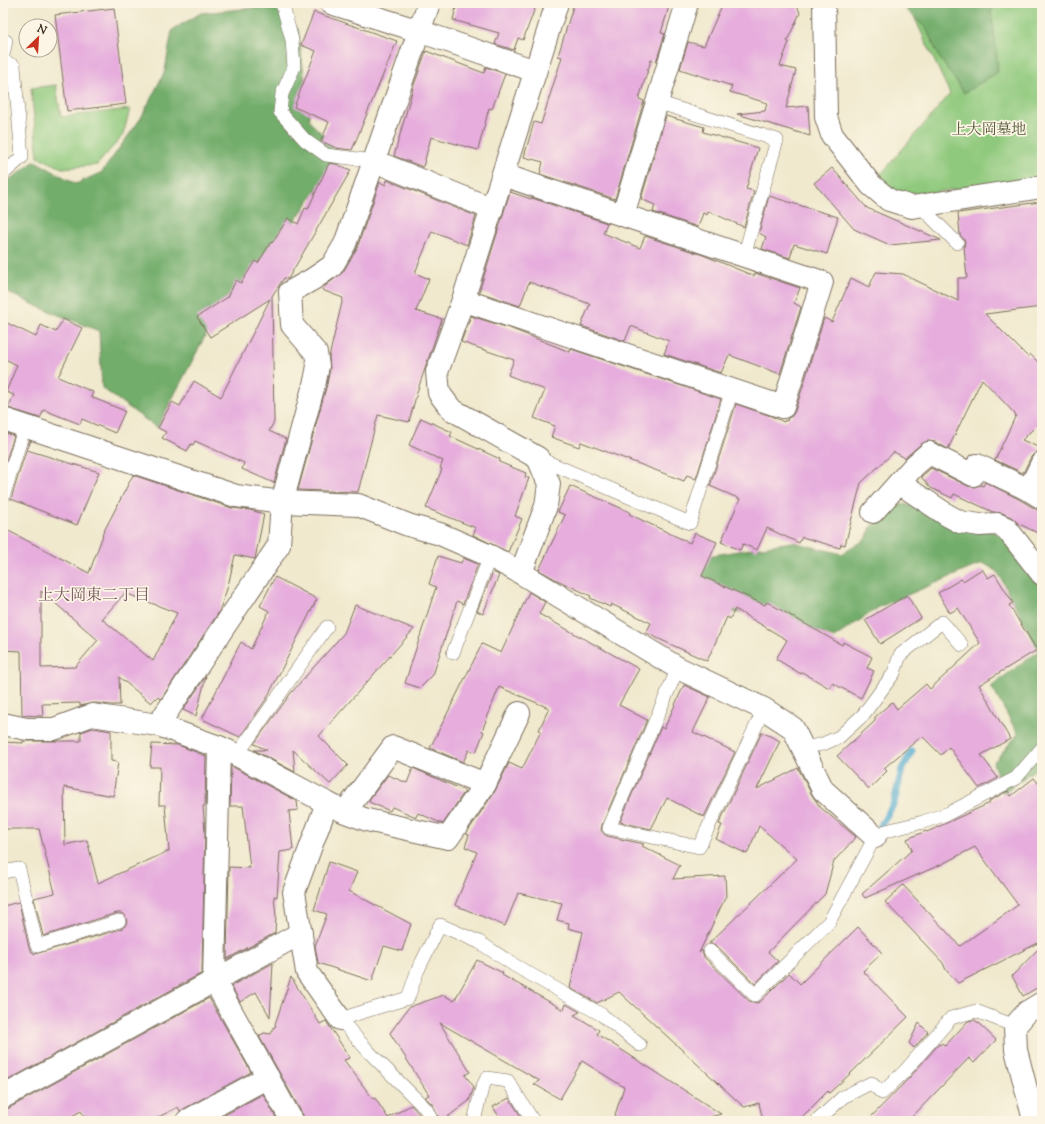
<svg xmlns="http://www.w3.org/2000/svg" width="1045" height="1124" viewBox="0 0 1045 1124" font-family="'Sorts Mill Goudy','Noto Serif JP',serif">
<style>
.green{fill:#8fc97d;stroke:#657a4e}
.forest{fill:#73ad6c;stroke:#576c45}
.lines{fill:none;stroke-linecap:round;stroke-linejoin:round}
.stream{stroke:#53abd0;stroke-width:7}
.building{fill:#e6addd;fill-rule:evenodd}
.service-casing{stroke:#7a6d5c;stroke-width:14}
.minor-casing{stroke:#7a6d5c;stroke-width:24}
.service{stroke:#fff;stroke-width:13}
.minor{stroke:#fff;stroke-width:22}
.labels{text-anchor:middle;dominant-baseline:central;stroke-width:3.5;stroke-linejoin:round;paint-order:stroke}
.park-label{font-size:15px;fill:#545a3a;stroke:#fcf5e5}
.neighbourhood-label{font-size:16px;fill:#775861;stroke:#fcf5e5}
</style>
<rect width="100%" height="100%" fill="#fcf5e5"/>
<filter id="ink" filterUnits="userSpaceOnUse"><feTurbulence type="fractalNoise" baseFrequency=".025" numOctaves="2"/><feDisplacementMap in="SourceGraphic" scale="8" xChannelSelector="R" yChannelSelector="G"/><feConvolveMatrix kernelMatrix="1 2 1 2 8 2 1 2 1" color-interpolation-filters="sRGB"/></filter>
<filter id="wash" filterUnits="userSpaceOnUse"><feTurbulence type="fractalNoise" baseFrequency=".012" numOctaves="4" result="noise"/><feDisplacementMap in="SourceGraphic" scale="16" xChannelSelector="R" yChannelSelector="G"/><feGaussianBlur stdDeviation="0.9" result="paint"/><feColorMatrix in="noise" values="0 0 0 0 0 0 0 0 0 0 0 0 0 0 0 0 0 1.4 0 .05"/><feComposite in="paint" operator="in"/></filter>
<g filter="url(#wash)">
<rect width="100%" height="100%" fill="#f0e9ce"/>
<g class="green">
<path d="M901 3H1042V177L902 197 875 181 950 94 911 10Z"/>
<path d="M56 85 61 117 130 109 123 135 97 165 62 168 38 157 31 88Z"/>
</g>
<g class="forest">
<path d="M899 3H998L991 11 996 46 998 72 964 93 939 57 926 28Z"/>
<path d="M272 6 298 29 310 122 342 153 290 228 223 302 157 428 102 388 99 331 39 307 3 290V185L35 161 76 184 102 172 141 118 165 71 172 30 201 13Z"/>
<path d="M901 503 1002 535 1042 587V775L1037 768 1003 793 993 763 1018 734 991 686 1039 651 997 571 983 563 879 607 834 638 774 613 699 612 690 559 792 542 842 554 866 539 871 527Z"/>
</g>
<g class="lines">
<path class="stream" d="M880 827 894 803 902 769 912 751"/>
</g>
<g id="blocks">
<g class="building">
<path d="M457 3H537L523 40 518 38 514 50 495 44 499 33 453 20Z"/>
<path d="M574 3H670L661 33 665 34 656 62 651 60 639 99 644 101 615 199 540 174 543 162 524 157 534 122 541 124 562 57 558 56Z"/>
<path d="M723 3H796L800 13 787 41 789 42 780 66 796 70 786 108 808 106 810 136 737 114 765 111 767 103 730 92 732 86 680 69 688 42 704 46Z"/>
<path d="M114 8 126 104 67 111 55 15Z"/>
<path d="M314 12 397 41 352 150 336 148 321 141 329 122 294 107 316 51 301 45Z"/>
<path d="M426 51 484 73 486 67 505 74 492 109 489 108 478 150 431 137 423 167 394 156 413 88Z"/>
<path d="M666 116 704 127 703 132 758 148 746 189 754 191 744 227 708 211 707 215 703 213 698 227 653 212 655 205 641 199Z"/>
<path d="M329 163 336 164 351 170 288 279 284 278 272 296 274 422 269 431 286 439 274 483 242 469 244 463 195 441 193 445 191 444 187 451 162 438 166 432 158 428 172 402 180 406 194 381 221 397 270 299 210 337 197 317 228 297 236 280 241 283 255 261 258 263 271 242 272 243 288 218 298 224 305 208 308 209Z"/>
<path d="M832 168 867 208 941 240 890 245 854 229 814 183Z"/>
<path d="M387 180 476 216 467 245 432 231 415 273 429 279 416 311 442 319 418 389 409 422 378 415 358 492 298 490 327 384 330 368 329 357 343 298 322 290 324 287 343 272 357 248 380 182 386 185Z"/>
<path d="M510 192 531 199 532 198 607 223 603 233 640 248 645 236 703 255 754 276 755 273 800 288 794 303 801 307 780 374 729 355 721 373 664 354 669 341 631 326 625 341 581 326 590 304 529 282 520 306 479 292Z"/>
<path d="M769 196 838 217 827 254 794 244 790 258 762 249 766 237 759 233Z"/>
<path d="M1040 202 1042 218V260H1039L1042 284V307L985 314 1028 357 1030 354 1042 366V420L1022 440 1040 448 1039 451 1035 453 1031 457 1023 473 995 460 1016 415 982 379 948 449 935 442 928 441 921 444 905 458 894 452 861 483 845 545 841 544 840 548 802 537 799 543 767 528 757 550 743 544 740 550 721 542 740 499 710 486 736 404 771 416 784 422 785 420 787 421 788 418 792 416 795 411 804 383 824 318 832 322 851 278 869 287 876 272 903 274 958 301V278H967L964 247 965 241 960 235 958 213Z"/>
<path d="M471 316 512 329 570 352 571 349 721 399 696 479 687 475 684 481 581 442 579 447 551 437 555 426 534 418 545 390 508 375 514 360 461 342Z"/>
<path d="M63 319 82 328 58 377 93 392 91 397 125 411 115 433 82 419 80 424 44 410 40 418 8 408 14 395 6 392 17 365 3 358V321L36 337 41 325 56 332Z"/>
<path d="M421 418 452 432 450 436 500 459 499 462 526 473 525 477 529 478 515 516 522 519 508 552 473 535 476 528 426 508 442 469 440 468 443 461 409 445Z"/>
<path d="M3 432 14 436 3 470Z"/>
<path d="M29 441H31L27 450 99 472 77 525 11 499Z"/>
<path d="M931 468 968 486 974 487 981 485 983 486 985 482 1017 498 1042 513V535L1019 524 1011 517 1002 513 993 512 954 494 952 498 931 488 921 477Z"/>
<path d="M133 475 232 508 250 510 264 514 255 559 235 555 228 586 219 612 161 699 157 697 151 703 119 677 120 705H111L94 703 80 706V703L42 704 43 716 22 715 21 651 3 650V528L89 573 103 535H102ZM41 591 98 640 75 667 41 668ZM125 593 177 613 153 661 102 619Z"/>
<path d="M570 486 630 512 629 514 690 543 695 533 717 542 702 576 765 605 767 602 842 645 843 642 872 657 867 668 874 671 861 698 832 683 829 688 802 672 801 674 776 659 787 640 735 609 730 619 727 617 707 661 646 633 651 623 611 604 610 607 590 598 591 596 557 580 539 570 565 515 558 512Z"/>
<path d="M438 556 461 563 463 558 478 564 463 604 457 601 433 675 420 688 405 683 436 587 429 584Z"/>
<path d="M982 569 988 578 995 574 1013 603 1009 605 1037 650 979 685 1010 739 981 755 998 778 979 788 949 747 941 755 922 736 884 768 887 771 869 789 837 756 875 721V717L892 702 897 709 926 684 930 689 980 643 958 608 950 613 938 593 961 579 963 581Z"/>
<path d="M493 572 499 575 483 614 477 611Z"/>
<path d="M275 577 317 599 267 698 240 737 202 719 241 642 251 649 269 611 260 606Z"/>
<path d="M529 592 545 602 539 614 639 669 619 705 647 720 602 825 601 830 604 834 607 836 644 844 642 846 680 865 673 879 725 876 726 896 699 953 702 950 704 957 749 1001 757 1003 761 1001 789 973 800 984 858 927 882 953 863 971 908 1017 850 1074 829 1093 828 1091 798 1121H763L759 1103 744 1107 619 992 597 1003 570 988 583 932 568 928 569 923 557 920 562 903 518 893 505 926 455 905 477 852 465 847 469 835 466 834 495 791 509 763 522 769 541 731 539 730 549 708 499 687 482 731 484 732 476 752 469 750 463 762 430 748 482 644 501 653Z"/>
<path d="M907 595 921 618 880 644 865 620Z"/>
<path d="M355 605 414 629 319 736 348 765 330 784 293 750 295 772 254 750H267L254 744 291 693 344 633Z"/>
<path d="M206 676 196 716 183 710Z"/>
<path d="M684 685 710 697 693 732 735 752 704 817 667 798 651 829 620 822 661 727 664 729Z"/>
<path d="M93 728 111 731V761L118 762 113 796 64 787 65 845 87 840 98 883 169 851 165 805H159L160 767H150L152 744 178 745 206 756 205 806H203L205 832 202 973 3 1083V906L19 902 29 948 32 952 35 954 121 929 125 926 127 922 125 915 121 913H117L43 936 34 898 55 893 39 829H3V742L23 743V741H81V732Z"/>
<path d="M762 732 780 741 757 789 798 768 812 795 820 807 856 837 834 861 825 894 768 952 778 961 755 984 716 945 709 943 797 859 759 826 747 854 716 839 722 825 719 824Z"/>
<path d="M231 766 297 801 298 810 289 811 293 850 280 852 277 897 274 896 276 916 275 933 227 959 229 867 250 868 243 806H230Z"/>
<path d="M413 768 465 791 443 824 418 813 416 817 392 807 390 811 369 802 371 797 388 775 407 783Z"/>
<path d="M1034 778 1042 788V941L958 983 946 970 943 963 885 902 903 885 960 946 1018 905 975 847 942 864 865 898 862 894 912 850 907 839 926 831 927 832 990 803 989 801 1008 791 1011 796Z"/>
<path d="M329 862 357 872 349 891 411 924 402 951 384 946 372 981 318 963 315 946 327 914 314 910Z"/>
<path d="M1042 945V985L1023 996 1012 976Z"/>
<path d="M477 960 503 973 502 975 564 1010 566 1004 580 1012 574 1015 599 1030 597 1034 721 1114 695 1121H613L624 1087 582 1061 560 1099 534 1084 540 1081 440 1023 470 1072 465 1075 474 1087 469 1101 442 1121H440L433 1105 425 1097 429 1095 390 1033 409 1007 444 995 454 1001Z"/>
<path d="M273 963 270 1017 256 992 240 1002 231 986Z"/>
<path d="M291 977 320 1024 326 1021 350 1058 344 1060 373 1099 375 1098 388 1118 411 1105 419 1114 423 1121H304L303 1115 259 1036 264 1033 271 1034 274 1027 276 1026 275 1024Z"/>
<path d="M209 998 251 1072 180 1111 178 1107 151 1121H87L81 1111 63 1121H3V1109L9 1108Z"/>
<path d="M975 1020 996 1040 974 1063 969 1058 908 1121H867L910 1077 939 1044 940 1045 942 1043 945 1046 968 1021Z"/>
<path d="M919 1023 928 1032 914 1048 909 1043Z"/>
<path d="M263 1094 278 1121H223L221 1117Z"/>
<path d="M509 1098 524 1121H502L493 1107Z"/>
</g>
</g>
</g>
<g filter="url(#ink)">
<use href="#blocks" fill-opacity="0" stroke="#7a6d5c" stroke-width="1"/>
<g class="lines">
<defs>
<g id="service">
<path d="M282 3 292 40 294 67 282 94 280 112 305 140 326 155 374 161"/>
<path d="M3 55 6 41"/>
<path d="M3 61 14 66 22 157 3 174"/>
<path d="M657 102 777 140 744 256"/>
<path d="M920 206 957 243"/>
<path d="M538 458 690 523 732 390"/>
<path d="M3 497 25 426"/>
<path d="M453 653 490 556"/>
<path d="M678 668 609 828 699 847 764 709"/>
<path d="M803 748 823 744 839 737 863 715 894 673 900 655 942 622 962 645"/>
<path d="M237 755 327 627"/>
<path d="M3 872 19 869 37 946 119 921"/>
<path d="M710 951 755 995 829 922 875 837 886 831 923 822 949 813 1016 778 1042 748"/>
<path d="M432 1121 426 1109 369 1052 340 1019 408 998 417 972 440 925 479 942 514 965 602 1015 640 1045"/>
<path d="M474 1121 482 1088 487 1078 508 1081 533 1121"/>
<path d="M817 1121 843 1097 871 1083 882 1093 904 1072 951 1018 976 1011 1015 1026"/>
</g>
<g id="minor">
<path d="M331 3 419 31 535 71"/>
<path d="M824 3 826 117 832 135 871 185 889 200 912 207 1042 187"/>
<path d="M374 161 492 209"/>
<path d="M623 215 687 3"/>
<path d="M463 300 783 407 822 282 503 175"/>
<path d="M3 419 236 496 282 502 358 505 408 525 440 534 490 556 521 573 678 668 764 709 793 728 823 790 875 837"/>
<path d="M899 483 947 515 960 522 980 525 997 524 1006 528 1042 574"/>
<path d="M1029 490 1042 463"/>
<path d="M873 512 914 466 929 453 973 475 977 465 1029 490 1042 498"/>
<path d="M521 573 546 506 549 484 538 458 451 409 439 393 437 372 463 300 557 3"/>
<path d="M3 724 27 729H54L92 715 158 725 219 747 237 755 327 803 294 892 307 972 340 1019"/>
<path d="M158 725 279 545 282 502 315 381 318 366 316 353 292 325 290 292 313 279 332 266 345 244 429 3"/>
<path d="M219 747 214 980 292 1121"/>
<path d="M485 784 519 713"/>
<path d="M327 803 345 812 393 747 485 784 448 838 367 820 345 812"/>
<path d="M3 1097 301 933"/>
<path d="M187 1121 268 1077"/>
<path d="M1031 1121 1033 1116 1016 1050 1015 1026 1027 1012 1042 1003"/>
</g>
</defs>
<use href="#service" class="service-casing"/>
<use href="#minor" class="minor-casing"/>
<use href="#service" class="service"/>
<use href="#minor" class="minor"/>
</g>
</g>
<g class="labels">
<g class="park-label">
<text x="989" y="130">上大岡墓地</text>
</g>
<g class="neighbourhood-label">
<text x="94" y="596">上大岡東二丁目</text>
</g>
</g>
<rect width="1045" height="1124" fill="none" stroke="#fcf5e5" stroke-width="16"/>
<g transform="translate(38 38) rotate(25)"><circle r="19" fill="#fcf5e5" stroke="#afa495"/>
<path d="M0-3L7 15L0 10L-7 15Z" fill="#c8321e"/>
<text y="-6" font-size="11" font-weight="bold" text-anchor="middle" fill="#3b2a1e">N</text>
</g>
</svg>
